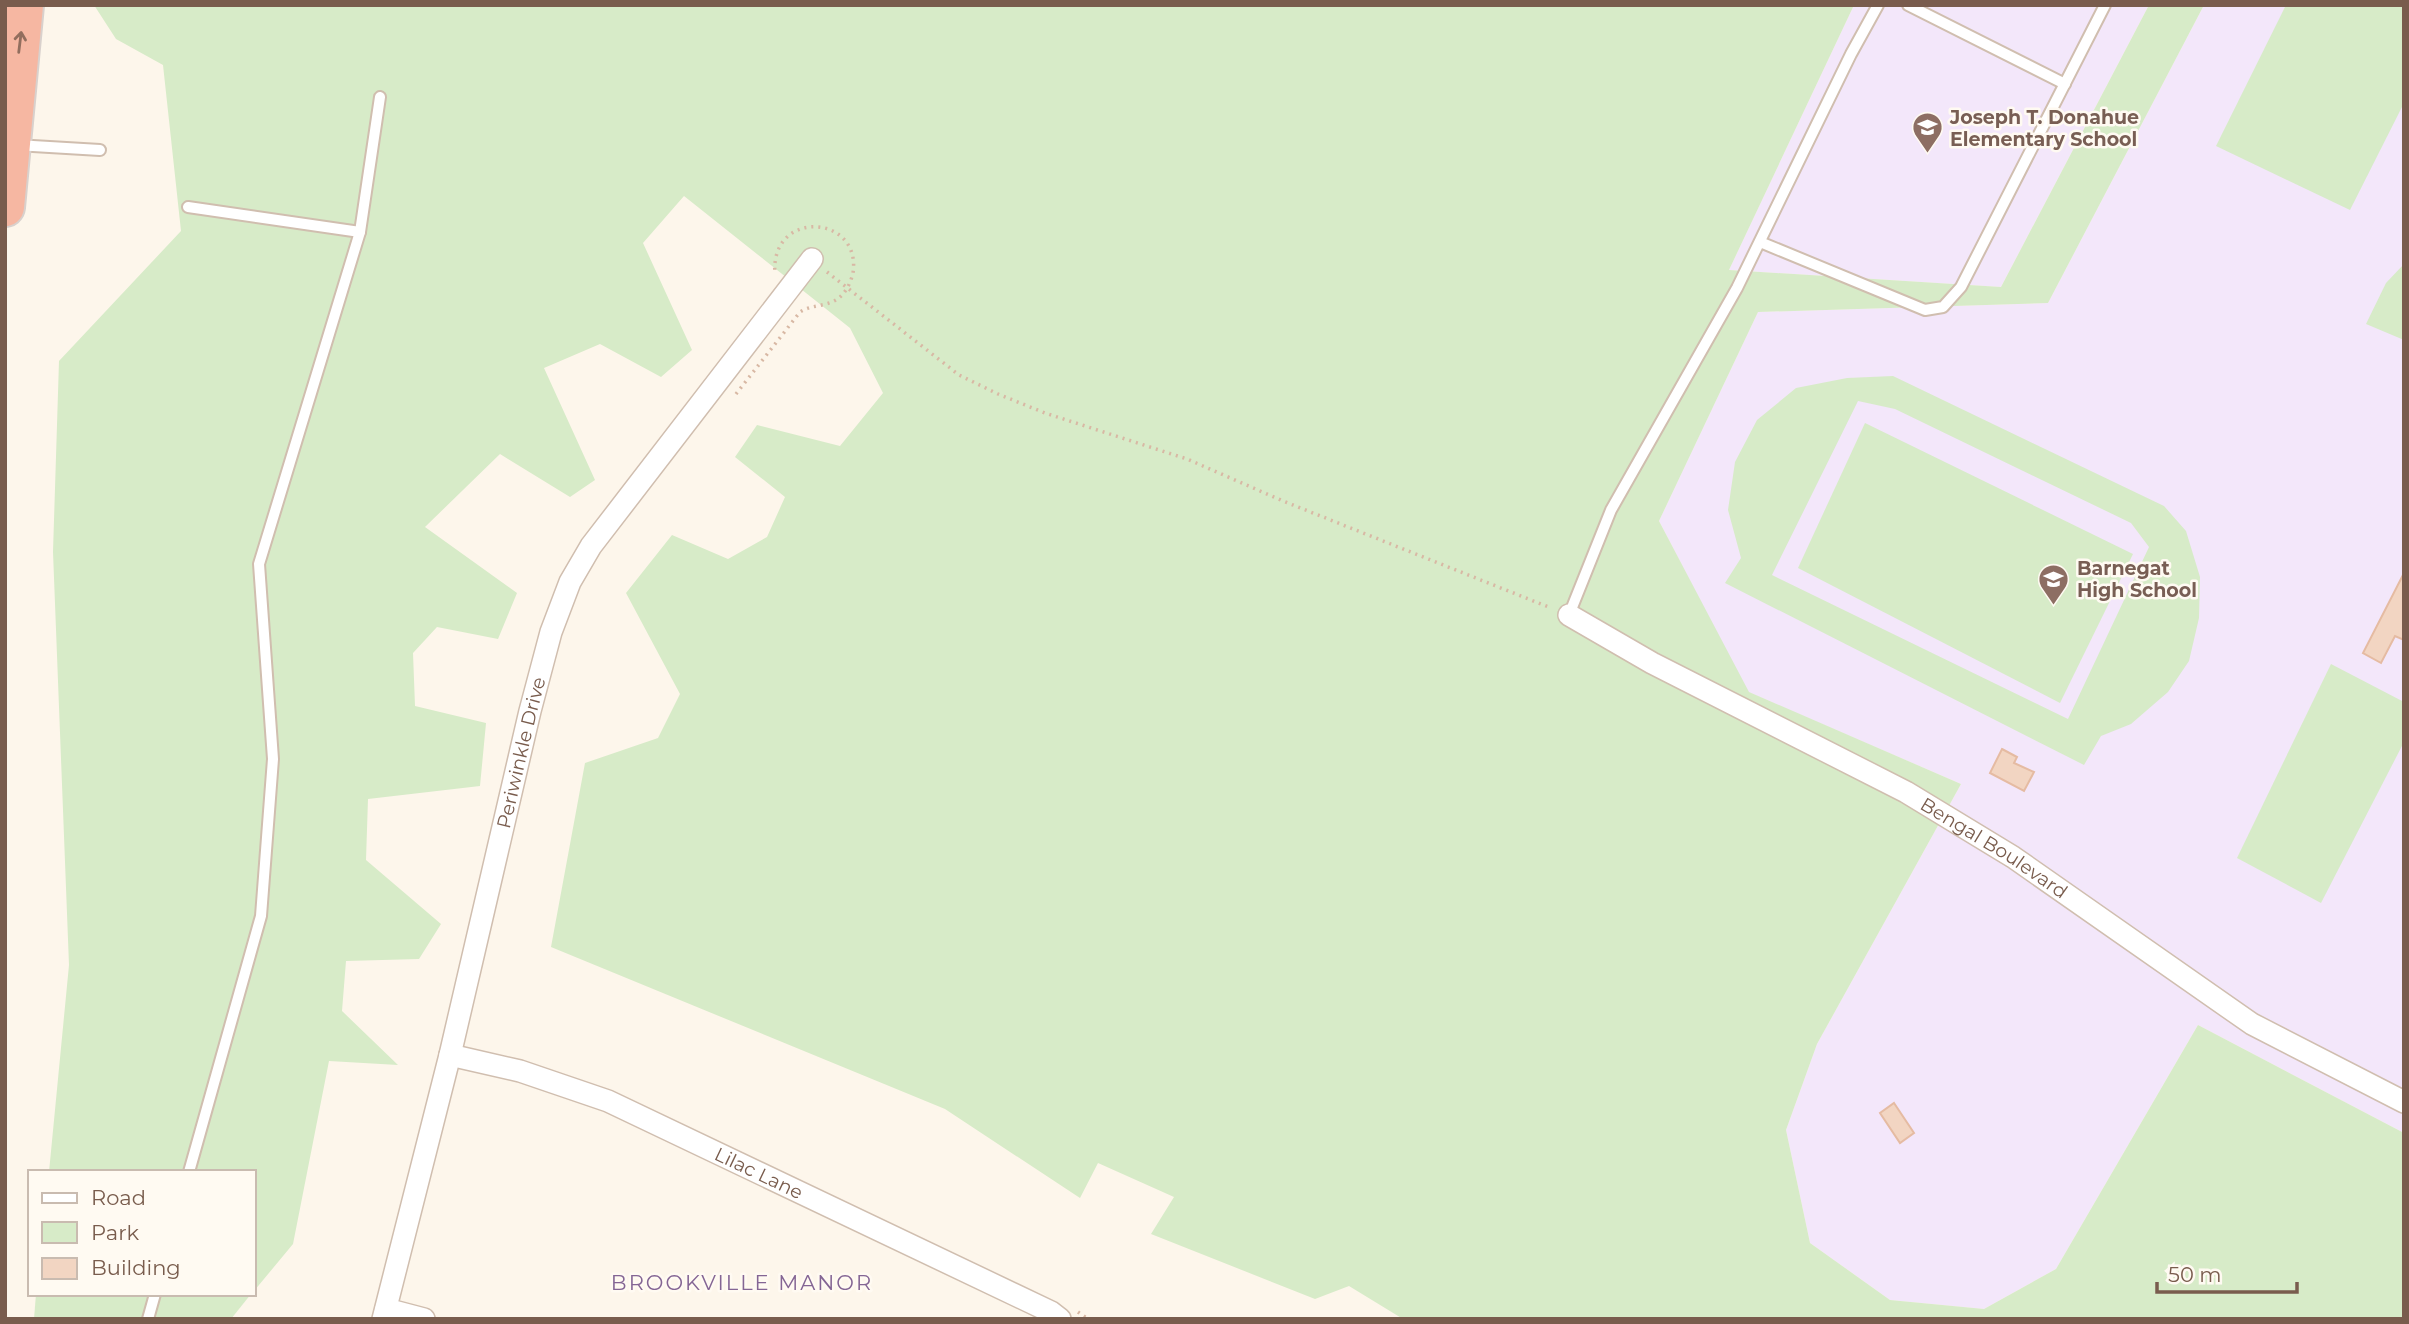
<svg xmlns="http://www.w3.org/2000/svg" width="2409" height="1324" viewBox="0 0 2409 1324" font-family="Montserrat,sans-serif">
<style>
.education{fill:#f3e7fa}
.green{fill:#d7ebc8;fill-rule:evenodd}
.building{fill:#f2d5c2;stroke:#e5bba2;stroke-width:2}
.lines{fill:none;stroke-linecap:round;stroke-linejoin:round}
.service-casing{stroke:#d0beaf;stroke-width:14}
.minor-casing{stroke:#d0beaf;stroke-width:24}
.motorway-casing{stroke:#d9d1cd;stroke-width:42}
.path{stroke:#d8b8a4;stroke-width:3.5;stroke-dasharray:2 5;stroke-linecap:butt}
.service{stroke:#fff;stroke-width:10}
.minor{stroke:#fff;stroke-width:21}
.motorway{stroke:#f6b7a2;stroke-width:38}
.oneway{stroke:#926e5e}
.labels{text-anchor:middle;dominant-baseline:central;stroke-width:5;stroke-linejoin:round;paint-order:stroke}
.education-label{font-size:19px;font-weight:bold;fill:#785e54;stroke:#fffaf2;text-anchor:start}
.street-label{font-size:19px;fill:#795c4d;stroke:#fffaf2}
.neighbourhood-label{font-size:21px;letter-spacing:2px;fill:#846594;stroke:#fffaf2}
</style>
<rect width="100%" height="100%" fill="#fdf6eb"/>
<g class="education">
<path d="M1854 5H2149L2001 287 1729 270Z"/>
<path d="M2204 5H2404V1133L2198 1025 2056 1269 1984 1309 1890 1300 1810 1243 1786 1130 1817 1044 1961 784 1748 692 1659 521 1758 312 2048 303Z"/>
</g>
<g class="green">
<path d="M94 5H1854L1729 270 2001 287 2149 5H2204L2048 303 1758 312 1659 521 1749 692 1961 784 1817 1044 1786 1130 1810 1243 1890 1300 1984 1309 2056 1269 2198 1025 2404 1133V1319H1403L1349 1286 1315 1299 1151 1234 1174 1197 1098 1163 1080 1198 945 1109 551 947 585 763 658 738 680 694 626 593 672 535 728 559 767 537 785 497 735 457 757 425 840 446 883 393 850 328 684 196 643 243 692 350 661 377 600 344 544 368 595 480 570 497 500 454 425 527 517 593 498 639 437 627 413 653 415 706 486 723 480 786 368 799 366 860 441 924 419 959 346 961 342 1011 398 1065 329 1061 293 1244 254 1291V1172H49L69 965 53 552 59 361 181 231 163 65 116 39Z"/>
<path d="M2286 5H2404V103L2350 210 2216 146Z"/>
<path d="M2404 264V340L2366 324 2386 283Z"/>
<path d="M1893 376 2164 506 2186 531 2200 577 2199 618 2189 661 2168 692 2131 724 2101 736 2084 765 1725 583 1741 558 1728 510 1735 462 1757 420 1796 388 1847 378ZM1858 401 1895 409 2131 523 2149 547 2068 719 1772 575Z"/>
<path d="M1865 423 2133 554 2060 703 1798 568Z"/>
<path d="M2331 664 2404 702V742L2321 903 2237 858Z"/>
<path d="M36 1294H251L231 1319H34Z"/>
</g>
<g class="building">
<path d="M2404 573V640L2395 636 2381 663 2363 653Z"/>
<path d="M2002 749 2017 757 2014 763 2034 772 2024 791 1990 773Z"/>
<path d="M1894 1103 1914 1133 1900 1143 1880 1113Z"/>
</g>
<g class="lines">
<defs>
<g id="service">
<path d="M1908 5 2065 84"/>
<path d="M16 145 100 150"/>
<path d="M188 207 360 232"/>
<path d="M1760 242 1925 310 1943 307 1961 287 2105 5"/>
<path d="M1569 615 1611 510 1737 288 1851 54 1878 5"/>
<path d="M189 1172 261 916 273 759 259 564 360 232 380 97"/>
<path d="M148 1319 155 1294"/>
</g>
<g id="minor">
<path id="s1" d="M1569 615 1652 663 1906 792 2013 857 2252 1024 2404 1102"/>
<path id="s2" d="M450 1055 520 1071 608 1101 1051 1312 1060 1319"/>
<path d="M386 1309 424 1319"/>
<path id="s3" d="M383 1319 450 1055 530 711 551 632 570 582 591 546 812 259"/>
</g>
<path id="motorway" d="M5 207 24 5"/>
</defs>
<use href="#service" class="service-casing"/>
<use href="#minor" class="minor-casing"/>
<use href="#motorway" class="motorway-casing"/>
<g class="path">
<path d="M827 272 959 375 998 394 1045 413 1187 459 1283 501 1551 608"/>
<path d="M736 394 800 312C812 304 829 307 840 297 847 291 851 281 853 273 862 214 769 208 775 275"/>
<path d="M1078 1312 1088 1319"/>
</g>
<use href="#service" class="service"/>
<use href="#minor" class="minor"/>
<use href="#motorway" class="motorway"/>
</g>
<defs><path id="oneway-shaft" d="M-6 0H5M1.5-3L5.5 0L1.5 3" fill="none" stroke-width="1.6" stroke-linecap="round" stroke-linejoin="round" transform="scale(1.75)"/></defs>
<use class="oneway" href="#oneway-shaft" transform="translate(20 42) rotate(-83)"/>
<defs>
<symbol id="school-pin" viewBox="-11 -11 22 30"><path d="M0 17L-7.5 6A9.5 9.5 0 1 1 7.5 6Z" fill="#8d6e63" stroke="#fffaf2"/><path d="M0-5L7-2L0 1L-7-2ZM-4 1L0 2.5L4 1V4Q0 6-4 4Z" fill="#fff"/></symbol>
</defs>
<g fill-rule="evenodd">
<use href="#school-pin" x="1910" y="110" width="35" height="47"/>
<use href="#school-pin" x="2036" y="562" width="35" height="47"/>
</g>
<g class="labels">
<g class="education-label">
<text x="1950" y="117">Joseph T. Donahue<tspan x="1950" dy="22">Elementary School</tspan></text>
<text x="2077" y="568">Barnegat<tspan x="2077" dy="22">High School</tspan></text>
</g>
<g class="street-label">
<text stroke="none"><textPath href="#s3" startOffset="583">Periwinkle Drive</textPath></text>
<text stroke="none"><textPath href="#s1" startOffset="485">Bengal Boulevard</textPath></text>
<text stroke="none"><textPath href="#s2" startOffset="332">Lilac Lane</textPath></text>
</g>
<g class="neighbourhood-label">
<text x="742" y="1282">BROOKVILLE MANOR</text>
</g>
</g>
<rect width="2409" height="1324" fill="none" stroke="#795c4d" stroke-width="14"/>
<rect x="28" y="1170" width="228" height="126" fill="#fffaf2" stroke="#c9bbb0" stroke-width="2"/>
<rect x="42" y="1193" width="35" height="10" fill="#ffffff" stroke="#c9bbb0" stroke-width="2"/>
<text x="91" y="1205" font-size="21" fill="#795c4d">Road</text>
<rect x="42" y="1222" width="35" height="21" fill="#d7ebc8" stroke="#c9bbb0" stroke-width="2"/>
<text x="91" y="1240" font-size="21" fill="#795c4d">Park</text>
<rect x="42" y="1258" width="35" height="21" fill="#f2d5c2" stroke="#c9bbb0" stroke-width="2"/>
<text x="91" y="1275" font-size="21" fill="#795c4d">Building</text>
<path d="M2157 1282v10h140v-10" fill="none" stroke="#795c4d" stroke-width="3.5"/>
<text x="2168" y="1282" font-size="21" fill="#795c4d" stroke="#fffaf2" stroke-width="5" paint-order="stroke">50 m</text>
</svg>
